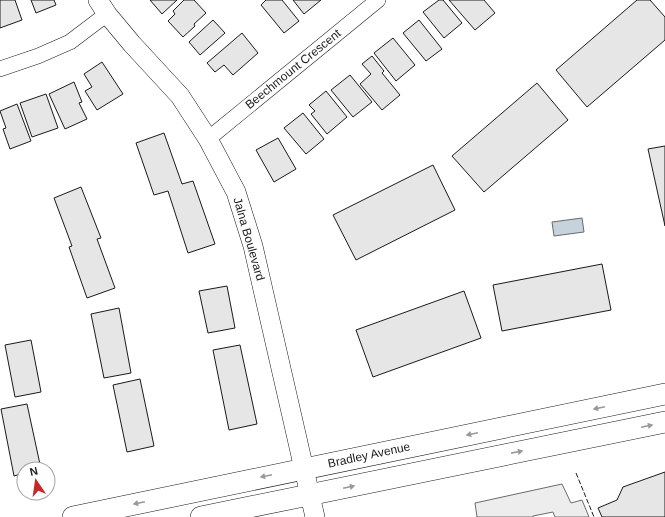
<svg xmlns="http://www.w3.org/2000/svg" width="665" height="517" viewBox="0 0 665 517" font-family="Helvetica,sans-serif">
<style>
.parking{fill:#ededed;stroke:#6a6a6a}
.water{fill:#c6d2dc;stroke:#6a6a6a}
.building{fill:#e6e6e6;stroke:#1a1a1a}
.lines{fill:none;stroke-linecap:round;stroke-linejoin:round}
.minor-casing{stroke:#1a1a1a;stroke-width:16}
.tertiary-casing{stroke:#1a1a1a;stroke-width:20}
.secondary-casing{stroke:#1a1a1a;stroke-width:22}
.minor{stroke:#fff;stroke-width:15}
.tertiary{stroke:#fff;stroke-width:19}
.secondary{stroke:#fff;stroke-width:21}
.fence{stroke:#1a1a1a;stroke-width:1;stroke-dasharray:5 2;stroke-linecap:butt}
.oneway{fill:#989898}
.labels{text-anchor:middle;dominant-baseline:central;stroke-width:3;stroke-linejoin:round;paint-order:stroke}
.street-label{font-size:12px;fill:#1a1a1a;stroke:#fff}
</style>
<rect width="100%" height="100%" fill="#fff"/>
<path class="parking" d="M562 484 571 503 582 500 589 517H555L553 512 533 516V517H477L475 503Z"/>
<path class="water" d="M582 218 584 232 554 236 552 222Z"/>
<g class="building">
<path d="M0 0H15L22 20 0 28Z"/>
<path d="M31 0H54L56 5 36 13Z"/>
<path d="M150 0H177L162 14Z"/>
<path d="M184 0H194L206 13 194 24 195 26 183 37 168 21 175 14 173 11Z"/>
<path d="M266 0H282L299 21 284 33 261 5Z"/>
<path d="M293 0H321L304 14Z"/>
<path d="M439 0H443L462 23 444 38 423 12Z"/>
<path d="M449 0H484L495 13 475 30Z"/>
<path d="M637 0H650L665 17V40L587 107 556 70Z"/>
<path d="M213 20 225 33 200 55 189 42Z"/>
<path d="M419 20 442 49 426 61 403 33Z"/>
<path d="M242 33 258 53 233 75 224 65 215 72 207 63Z"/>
<path d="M393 38 415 65 396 81 374 53Z"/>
<path d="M372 56 384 71 382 73 400 95 382 110 360 84 371 74 362 64Z"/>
<path d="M102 62 123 94 97 110 85 91 92 87 84 74Z"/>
<path d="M350 75 372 102 353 117 331 90Z"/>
<path d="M74 82 82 102 79 103 87 119 65 129 49 94Z"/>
<path d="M537 83 568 120 484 192 452 156Z"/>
<path d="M326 91 347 117 327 134 311 114 315 111 309 105Z"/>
<path d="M46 94 58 128 32 137 20 103Z"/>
<path d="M17 104 31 141 10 149 3 129 6 128 0 111Z"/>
<path d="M303 113 324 139 306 154 284 128Z"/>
<path d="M164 133 182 184 193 181 215 244 188 253 168 191 154 195 136 143Z"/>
<path d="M278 138 296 169 274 182 256 150Z"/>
<path d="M665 146V226L648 149Z"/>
<path d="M433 165 455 210 356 260 333 215Z"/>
<path d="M81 187 101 238 97 239 115 288 87 298 69 247 72 246 54 198Z"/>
<path d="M602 264 611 310 502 331 493 285Z"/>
<path d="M227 286 235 328 208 333 199 291Z"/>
<path d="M464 291 481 338 373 377 356 330Z"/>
<path d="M119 308 131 373 104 378 91 314Z"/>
<path d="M31 340 41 392 15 397 5 345Z"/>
<path d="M240 345 257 424 229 430 213 350Z"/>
<path d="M140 379 154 446 127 452 113 385Z"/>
<path d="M27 404 41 469H24V473L14 476 1 409Z"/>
<path d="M665 472V517H602L598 508 617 500 623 487Z"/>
</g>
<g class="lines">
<defs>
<g id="minor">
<path d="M0 69 38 56 70 42 107 14"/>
<path d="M208 139 378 0"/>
</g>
<path id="tertiary" d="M98 0 107 14 132 44 180 96 208 139 236 192 253 246 315 517"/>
<g id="secondary">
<path d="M73 517 665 394"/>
<path d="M201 517 665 422"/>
</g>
</defs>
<use href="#minor" class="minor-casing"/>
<use href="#tertiary" class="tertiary-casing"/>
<use href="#secondary" class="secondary-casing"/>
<use href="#minor" class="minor"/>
<use href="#tertiary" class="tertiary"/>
<use href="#secondary" class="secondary"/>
<path class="fence" d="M576 473 594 517"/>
</g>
<defs><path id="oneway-solid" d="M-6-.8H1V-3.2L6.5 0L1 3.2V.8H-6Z"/></defs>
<g class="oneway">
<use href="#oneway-solid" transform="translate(599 408) rotate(168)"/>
<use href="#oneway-solid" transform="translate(647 426) rotate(-12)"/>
<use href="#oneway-solid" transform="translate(472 434) rotate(168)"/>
<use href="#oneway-solid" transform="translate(517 452) rotate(-11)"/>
<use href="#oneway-solid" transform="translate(266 476) rotate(168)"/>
<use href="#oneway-solid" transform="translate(349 487) rotate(-12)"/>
<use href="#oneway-solid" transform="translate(139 503) rotate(168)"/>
</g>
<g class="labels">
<g class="street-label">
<text transform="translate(293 69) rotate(-39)">Beechmount Crescent</text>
<text transform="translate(249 239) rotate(74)">Jalna Boulevard</text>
<text transform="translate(369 455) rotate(-12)">Bradley Avenue</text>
</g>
</g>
<g transform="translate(36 481) rotate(347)"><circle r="19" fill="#ffffff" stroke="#a3a3a3"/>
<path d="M0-3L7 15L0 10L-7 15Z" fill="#c62828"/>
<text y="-6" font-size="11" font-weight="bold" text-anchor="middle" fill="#1a1a1a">N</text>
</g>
</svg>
